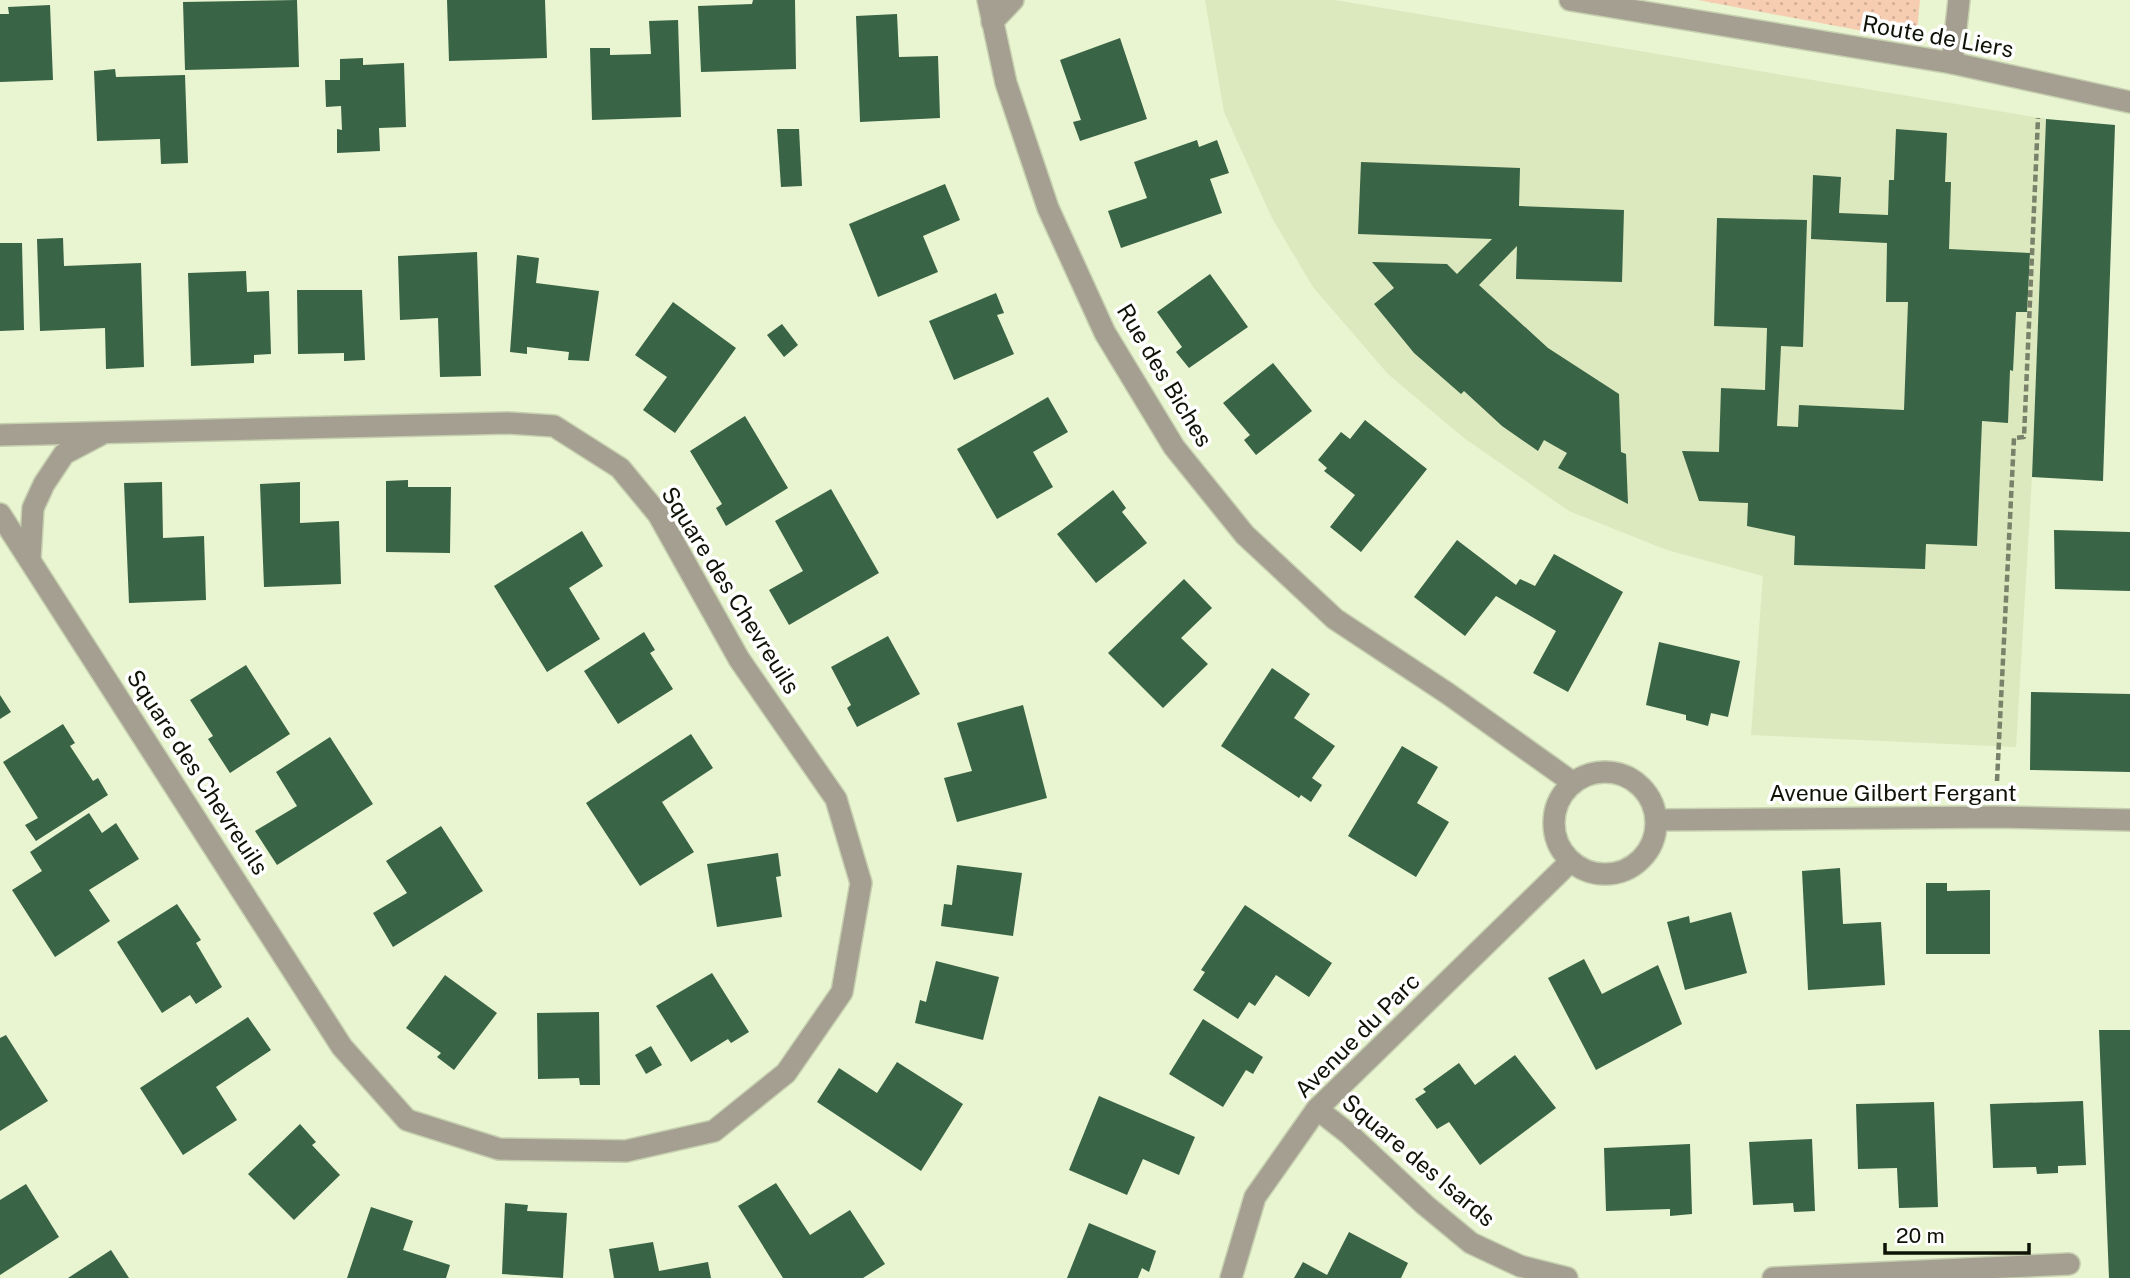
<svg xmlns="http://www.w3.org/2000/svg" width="2130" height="1278" viewBox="0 0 2130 1278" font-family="'Public Sans',sans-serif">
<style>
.built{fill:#dce8bd}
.garden{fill:url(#garden-dots)}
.building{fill:#396446}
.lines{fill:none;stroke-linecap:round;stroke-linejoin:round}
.minor-casing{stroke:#c6d0b0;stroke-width:24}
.path{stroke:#7a816a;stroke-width:4.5;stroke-dasharray:7 3.5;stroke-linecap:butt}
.minor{stroke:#a49f90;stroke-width:21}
.labels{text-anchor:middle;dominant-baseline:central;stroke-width:7;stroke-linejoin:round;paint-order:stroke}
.street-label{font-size:23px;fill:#0f1307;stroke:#fff}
</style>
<defs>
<pattern id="garden-dots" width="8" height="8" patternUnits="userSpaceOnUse" patternTransform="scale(1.75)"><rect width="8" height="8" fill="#f6cdb1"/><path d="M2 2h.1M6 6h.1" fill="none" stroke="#d2af97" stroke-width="1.8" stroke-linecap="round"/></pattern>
</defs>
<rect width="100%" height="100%" fill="#e9f4d0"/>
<path class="built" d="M1205 0H1334L2046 119 2032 477 2016 747 1751 735 1763 576 1667 550 1569 511 1464 438 1388 374 1313 287 1272 218 1224 112Z"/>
<path class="garden" d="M1698 0H1920L1916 41Z"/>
<g class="building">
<path d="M297 0 299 67 185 70 183 2Z"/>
<path d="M447 0H545L547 58 449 61Z"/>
<path d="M753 0H795L796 69 701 72 698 6 752 4Z"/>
<path d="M50 5 53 80 0 82V14H9L8 7Z"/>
<path d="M897 14 899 57 938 56 940 118 860 122 856 16Z"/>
<path d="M678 20 681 117 592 120 590 48H610V55L651 54 649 21Z"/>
<path d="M1120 38 1147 119 1080 141 1073 122 1081 120 1060 60Z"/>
<path d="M363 58V65L404 63 406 127 379 128 380 151 337 153V129L342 130 341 106 326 107 325 80H340V59Z"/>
<path d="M115 69 116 77 185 75 188 163 161 164 160 139 97 141 94 71Z"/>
<path d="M2046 119 2115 125 2103 481 2032 477Z"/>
<path d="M777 129H799L802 186 781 187Z"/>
<path d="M1896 129 1947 133 1945 182H1951L1949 249 2030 253 2027 312H2016L2013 371 2010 370 2008 423 1982 421 1977 546 1926 544 1925 569 1794 565 1795 536 1747 526 1748 503 1699 501 1682 451 1719 452 1721 388 1765 390 1767 328 1714 326 1717 218 1807 220 1803 347 1781 346 1777 426 1798 427 1799 405 1904 410 1908 302H1886L1887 243 1811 239 1813 175 1841 177 1839 213 1888 215 1889 180H1894Z"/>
<path d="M1197 140 1199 147 1217 140 1229 173 1210 179 1222 213 1121 248 1108 211 1147 198 1134 162Z"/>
<path d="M1361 162 1520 168 1519 206 1624 210 1622 282 1516 279 1517 246 1479 285 1548 348 1619 394 1621 452 1626 454 1628 504 1558 468 1567 453 1544 440 1538 451 1502 426 1464 391 1461 394 1414 353 1374 304 1394 288 1372 262 1447 264 1457 274 1492 239 1358 234Z"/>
<path d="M945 184 960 220 923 236 938 272 878 297 849 224Z"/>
<path d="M63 238 64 266 141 263 144 367 106 369 105 328 40 331 37 239Z"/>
<path d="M0 243H22L24 330 0 331Z"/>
<path d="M477 252 481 376 440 377 438 318 400 320 398 256Z"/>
<path d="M517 255 539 258 536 283 599 291 589 361 568 360 569 352 527 347V354L510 352Z"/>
<path d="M246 271 247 292 269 291 271 354 254 355V363L191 366 188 273Z"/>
<path d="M1210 274 1248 327 1189 368 1176 352 1182 347 1157 312Z"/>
<path d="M297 290H362L365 360 344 361V353L298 354Z"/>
<path d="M996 293 1004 313 997 315 1014 354 954 380 929 321Z"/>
<path d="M673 302 736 348 675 433 643 410 667 377 635 355Z"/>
<path d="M782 324 798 345 784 357 767 335Z"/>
<path d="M1273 363 1312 411 1256 455 1244 440 1250 435 1223 403Z"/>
<path d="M1048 397 1068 432 1033 452 1053 487 997 519 957 449Z"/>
<path d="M745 416 788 488 726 526 716 508 722 504 690 451Z"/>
<path d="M1365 420 1427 469 1361 552 1330 527 1355 495 1324 471 1327 468 1318 460 1341 432 1350 439Z"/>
<path d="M408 480V487H451L450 553 386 552V481Z"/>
<path d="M162 482 163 538 204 536 206 600 129 603 124 483Z"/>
<path d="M300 482V523L339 521 341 584 264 587 260 484Z"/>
<path d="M831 489 879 573 789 625 769 590 803 571 775 521Z"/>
<path d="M1113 490 1126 508 1122 512 1147 543 1096 583 1057 534Z"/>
<path d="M2054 530 2130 532V591L2055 589Z"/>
<path d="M582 531 603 566 569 588 600 639 547 672 494 586Z"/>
<path d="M1457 540 1516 585 1520 579 1535 586 1554 554 1623 592 1568 692 1533 673 1556 631 1496 596 1465 636 1414 597Z"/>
<path d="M1184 579 1212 608 1181 638 1208 664 1163 708 1108 653Z"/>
<path d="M644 632 655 650 650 653 673 689 618 724 584 671Z"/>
<path d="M888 636 920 694 857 727 847 708 851 705 831 667Z"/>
<path d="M1659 642 1740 661 1728 717 1711 713 1708 726 1686 720V715L1646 705Z"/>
<path d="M246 665 290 734 230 773 208 739 213 736 190 700Z"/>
<path d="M1272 668 1310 694 1294 718 1335 746 1312 778 1322 785 1311 802 1301 795 1299 798 1221 746Z"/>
<path d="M2031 692 2130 694V772L2030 770Z"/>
<path d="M0 695 11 712 0 719Z"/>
<path d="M1023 705 1047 798 957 822 944 778 972 771 957 723Z"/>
<path d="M63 724 75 743 70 746 93 781 98 778 108 795 36 841 25 825 38 818 3 762Z"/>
<path d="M691 734 713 768 662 802 694 852 640 886 586 803Z"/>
<path d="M330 737 373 804 277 865 255 831 297 806 276 772Z"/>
<path d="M1402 746 1438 767 1417 803 1449 822 1416 877 1348 836Z"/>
<path d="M89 813 102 833 116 823 139 859 89 890 110 921 55 957 12 890 42 871 30 852Z"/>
<path d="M441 826 483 891 393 947 373 913 407 893 386 861Z"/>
<path d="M778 853 781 876 776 877 782 917 717 927 707 864Z"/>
<path d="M957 865 1022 873 1013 936 941 926 944 904 952 905Z"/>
<path d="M1840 868 1843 924 1881 922 1885 985 1808 990 1802 871Z"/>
<path d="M1926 883H1947V891L1990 890V954H1926Z"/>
<path d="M177 904 201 940 196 943 222 987 196 1004 190 995 162 1013 117 942Z"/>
<path d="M1245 905 1332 963 1309 997 1276 975 1255 1006 1249 1002 1238 1019 1193 990 1205 972 1201 970Z"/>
<path d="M1731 912 1747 973 1685 990 1667 922 1689 916 1690 923Z"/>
<path d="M1584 959 1602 994 1658 965 1682 1024 1596 1070 1548 978Z"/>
<path d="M936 961 999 977 983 1040 915 1023 920 1000 926 1002Z"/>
<path d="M712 973 749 1032 731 1043 728 1039 691 1062 656 1006Z"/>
<path d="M445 975 497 1013 454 1070 437 1057 441 1053 406 1028Z"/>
<path d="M599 1012 600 1085H580L579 1078 538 1079 537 1013Z"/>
<path d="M248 1017 271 1050 216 1087 237 1120 183 1155 140 1088Z"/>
<path d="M1203 1019 1263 1057 1253 1074 1246 1070 1223 1107 1169 1074Z"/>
<path d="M2099 1030H2130V1278H2109Z"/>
<path d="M6 1035 48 1101 0 1131V1038Z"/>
<path d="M651 1046 662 1065 646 1074 635 1055Z"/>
<path d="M1515 1055 1556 1108 1480 1165 1449 1122 1437 1129 1415 1099 1426 1092 1423 1089 1459 1063 1475 1085Z"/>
<path d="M897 1062 963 1104 921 1171 817 1102 839 1068 877 1093Z"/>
<path d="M1099 1096 1195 1137 1179 1175 1143 1159 1127 1195 1069 1170Z"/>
<path d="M2083 1101 2086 1165 2058 1166V1173L2037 1174 2036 1167 1993 1168 1990 1104Z"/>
<path d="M1934 1102 1938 1207 1899 1208 1897 1168 1858 1169 1856 1104Z"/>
<path d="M300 1124 316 1142 312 1145 340 1175 294 1220 248 1174Z"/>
<path d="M1812 1139 1815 1211 1794 1212 1793 1203 1753 1205 1749 1142Z"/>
<path d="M1690 1144 1692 1214 1670 1216V1209L1606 1211 1604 1148Z"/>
<path d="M776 1183 810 1235 850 1210 885 1264 863 1278H783L738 1206Z"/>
<path d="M26 1184 59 1237 0 1275V1200Z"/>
<path d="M505 1203 528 1205 527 1211 567 1213 563 1278 502 1274Z"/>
<path d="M371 1207 413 1221 403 1250 450 1265 446 1278H347Z"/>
<path d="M1089 1223 1156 1251 1149 1272 1142 1268 1138 1278H1067Z"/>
<path d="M1349 1232 1408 1263 1401 1278H1294L1303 1262 1327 1275Z"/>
<path d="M653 1242 659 1271 708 1262 711 1278H614L609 1249Z"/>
<path d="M111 1250 129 1278H68Z"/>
</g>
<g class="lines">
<defs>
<g id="minor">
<path d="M988 0 1006 83 1048 208 1105 333 1174 447 1245 535 1335 619 1447 693 1572 782"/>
<path d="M1570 0 1952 63 2130 102"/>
<path d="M992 22 1013 0"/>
<path d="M1952 63 1959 0"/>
<path d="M0 435 508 423 554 426 620 468 658 514 739 659 836 799 861 883 842 992 786 1073 714 1131 626 1151 499 1149 407 1120 342 1047 0 514"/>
<path d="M30 558 33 508 44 484 64 454 100 435"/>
<circle cx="1605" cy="823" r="51"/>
<path d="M1657 820 1995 817 2130 820"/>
<path d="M1317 1109 1349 1134 1425 1205 1471 1243 1520 1266 1567 1278"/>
<path d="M1231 1278 1255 1197 1317 1109 1570 862"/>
<path d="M1773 1278 2069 1264"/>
</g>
</defs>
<use href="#minor" class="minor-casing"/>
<path class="path" d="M1997 781 2014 438 2024 437 2038 118"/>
<use href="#minor" class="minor"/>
</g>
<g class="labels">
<g class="street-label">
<text transform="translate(1938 36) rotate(10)">Route de Liers</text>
<text transform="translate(1165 375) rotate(59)">Rue des Biches</text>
<text transform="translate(731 590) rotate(58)">Square des Chevreuils</text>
<text transform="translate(198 772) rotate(57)">Square des Chevreuils</text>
<text x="1893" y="792">Avenue Gilbert Fergant</text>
<text transform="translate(1357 1035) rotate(-45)">Avenue du Parc</text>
<text transform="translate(1419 1160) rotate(40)">Square des Isards</text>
</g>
</g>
<path d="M1885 1243v10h144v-10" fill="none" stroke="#0f1307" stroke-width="3.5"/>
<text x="1896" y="1243" font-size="21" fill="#0f1307" stroke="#ffffff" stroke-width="5" paint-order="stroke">20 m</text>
</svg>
